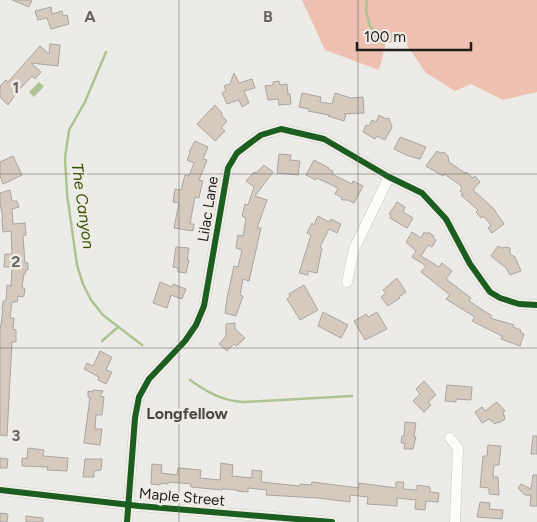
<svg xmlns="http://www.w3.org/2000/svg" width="537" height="522" viewBox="0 0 537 522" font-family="Figtree,sans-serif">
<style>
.forest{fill:#edc0b2}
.water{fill:#adc492}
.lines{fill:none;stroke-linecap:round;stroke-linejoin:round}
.stream{stroke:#adc492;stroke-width:2.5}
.building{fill:#d6c9bd;stroke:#a8a6a3}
.minor-casing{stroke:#cbc9c6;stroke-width:11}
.minor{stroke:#fcfcfb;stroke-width:10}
.cycleway-casing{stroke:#efece5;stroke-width:9}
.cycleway{stroke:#1b5e20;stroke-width:6}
.grid{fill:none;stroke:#686663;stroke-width:1;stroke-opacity:0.55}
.labels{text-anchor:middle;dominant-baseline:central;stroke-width:5;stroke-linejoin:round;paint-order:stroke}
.street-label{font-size:15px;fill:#201f1c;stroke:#efece5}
.water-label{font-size:16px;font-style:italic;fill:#355304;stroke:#efece5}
.neighbourhood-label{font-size:16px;font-weight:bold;fill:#4b4842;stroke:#efece5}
.grid-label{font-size:16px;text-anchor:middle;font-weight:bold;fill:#686663;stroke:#efece5;stroke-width:5;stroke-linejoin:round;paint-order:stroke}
</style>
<rect width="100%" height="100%" fill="#edebe7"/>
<path class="forest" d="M302 0H537V92L503 100 471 84 455 91 426 73 404 41 386 43 379 70 325 50Z"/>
<path class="water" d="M39 82 44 86 34 97 29 92Z"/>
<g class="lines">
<g class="stream">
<path d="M367 0 366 11 370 26 383 44"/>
<path d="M106 52 85 102 69 130 65 158 67 194 77 265 83 284 91 300 103 315 142 345"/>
<path d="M102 341 118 327"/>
<path d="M190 380C207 392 222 401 244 402L352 396"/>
</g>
</g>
<g class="building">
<path d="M12 0H32L29 7Z"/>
<path d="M51 7 52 14 62 11 63 16 67 15 69 24 51 29 47 18 38 20 35 11Z"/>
<path d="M50 44 60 45 58 66 31 63 41 72 35 79 32 76 18 91 8 105 0 97V86L6 80 8 82 40 46 49 54Z"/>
<path d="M234 73 239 83 252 79 255 88 244 91 249 103 242 107 239 100 227 104 222 93 226 91 224 86 230 84Z"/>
<path d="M279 81 280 85 287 84 288 94H290L291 104 279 105 278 99 268 100 265 86 273 85V82Z"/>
<path d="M302 93 321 97 320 102 332 104 335 93 351 98 363 97 364 113 344 114 346 115 344 121 328 116 329 115 308 111 309 109 299 107Z"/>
<path d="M215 105 222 113V116L227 121 221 128 225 131 215 141 197 124Z"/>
<path d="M379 115 386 119 389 118 392 127 385 140 377 136 375 139 363 132 366 125 369 126 372 120 376 122Z"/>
<path d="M400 137 426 147 420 159 406 155 394 149Z"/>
<path d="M195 141 208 147 203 159 207 160 199 180 203 181 201 188 199 198 195 197 190 224H194L193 231 174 228 179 203 173 202 175 189 181 190 185 175 189 176 194 163 187 160 190 153 189 152Z"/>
<path d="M437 151 440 153 444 152 448 156 449 162 465 173 466 172 473 178 475 176 480 182 473 190 493 208 504 224 492 233 488 228 491 225 483 216 481 218 476 212 478 210 461 195 463 194 460 191 462 189 460 185 444 174 443 176 426 166Z"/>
<path d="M279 154 291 155 290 160 300 161 298 175 277 173Z"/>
<path d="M13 156 22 175 3 184 0 176V162Z"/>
<path d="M314 160 329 168 328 169 333 171 332 174 352 184 353 181 363 186 354 203 348 200H342L341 197 335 194 338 188 336 187 317 178 316 180 306 175Z"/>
<path d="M264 165 273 172 255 196 267 200 257 228H261L249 281 243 279 240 295 243 296 236 316 225 313 227 298 234 266 238 267 242 250 236 248 238 235 243 236 246 218 242 216 245 204 248 205 254 187 246 181 254 172 256 173Z"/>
<path d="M10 190 12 201H17L19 207 12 209 13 224 25 223 26 235 23 236 25 263H28V270H26L25 274H24L22 287 25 289 24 295 23 297 18 296 17 302H12L10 318H14L13 329 16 330V342H12L7 436 0 435V331L3 310H2L3 301H6L7 285 11 286 12 267H4L5 254H12L11 231 3 232 2 219H3L0 203V193Z"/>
<path d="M397 202 405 207 403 212 413 218 407 228 390 218 391 215 389 214Z"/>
<path d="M318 216 329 222 331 219 341 224 337 233 329 229 320 247 322 248 317 273 308 271V275L299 273 311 235 307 233 312 223 314 225Z"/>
<path d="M412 232 421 238 424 232 427 234 428 232 434 236 433 238 436 240 432 247 428 245 421 256 439 267 442 263 452 271 446 279 471 298 469 301 492 316 490 318 514 325 513 327 521 330 520 332 524 334 520 346 501 339 502 336 472 321 475 317 446 299 450 295 421 272 426 266 412 257 416 251 406 242Z"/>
<path d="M498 246 502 248 507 247 510 248V254L515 257 521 271 510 275 506 268 491 256Z"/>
<path d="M176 247 189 248 187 260H189L186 273 178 272V268L173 267Z"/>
<path d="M397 278 406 292 399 297 400 298 388 306 381 297 386 293 383 290Z"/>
<path d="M160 282 172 287 173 284 186 289 182 299 171 295 167 308 153 303Z"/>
<path d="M304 285 318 310 300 320 287 299 290 296 289 294Z"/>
<path d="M323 312 348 325 341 338 318 326Z"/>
<path d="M377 312 387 329 365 340 354 321 366 314 368 317Z"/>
<path d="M235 323V329L245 338 238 345 236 346 234 344 227 351 219 344 226 336V324Z"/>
<path d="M100 351 112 357 106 370 112 372 106 384 98 380 99 377 84 369 87 363 93 366Z"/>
<path d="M424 381 436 395 428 402 431 405 424 412 413 401 420 394 416 389Z"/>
<path d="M447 385 472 387 471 400 456 399V402L445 401Z"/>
<path d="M93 390 103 391 100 396 104 397 102 415H96L95 429H102L100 445 84 443 90 397H88V391L93 392Z"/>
<path d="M497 402 505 411 503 412 505 419 499 423 498 422 495 424 489 419 482 423 475 412 482 407 485 411Z"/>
<path d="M405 422 416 423 414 437H416L413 449H404L405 443H401L402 436H404Z"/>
<path d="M533 436H537V454H531Z"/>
<path d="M488 445 501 446 499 465H494L493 477H498L499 495 489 494V488L480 487 483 456H487Z"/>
<path d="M28 448 44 450 43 456 68 458 67 471 47 470 48 467 22 466V458L27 459Z"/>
<path d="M0 458 8 459 7 468H0Z"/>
<path d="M85 459H102L101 470 94 471V477H83Z"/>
<path d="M221 463 233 465 232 476 252 478V470L262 471 261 482 300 486V484L311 485 312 482 359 488V483L396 488V482H404L403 489 417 490V485L430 487V492L439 493 438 502 426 501 425 510 415 509 416 500 397 498V506L367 504 368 497 350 495V502L318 498 266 495 267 490 248 488V492L237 491V490L222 489V490L191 487V484L169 482 168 484 161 483 160 485 151 484 152 464 162 465 161 473 177 475 178 468 201 470 200 478 220 480Z"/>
<path d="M533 475H537V506H530L531 495H525L518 488 521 484 531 489Z"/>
<path d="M480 502 490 503 489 509 503 510 502 519 477 517Z"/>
<path d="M0 513 8 514 7 522H0Z"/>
<path d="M26 516 43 518V522H26Z"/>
</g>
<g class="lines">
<defs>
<g id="minor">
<path d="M347 282 354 249 389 177"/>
<path d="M450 438 458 448 455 522"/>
<path d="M0 490 139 506 332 522"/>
<path d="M127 522 135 418 139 397 149 379 185 341 196 325 204 306 228 168 237 153 250 143 261 135 281 129 324 139 389 177 422 193 446 219 470 264 490 292 500 298 519 304 537 305"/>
</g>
</defs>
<use href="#minor" class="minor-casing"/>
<use href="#minor" class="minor"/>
<defs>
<g id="cycleway">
<path d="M0 490 139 506 332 522"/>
<path d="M127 522 135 418 139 397 149 379 185 341 196 325 204 306 228 168 237 153 250 143 261 135 281 129 324 139 389 177 422 193 446 219 470 264 490 292 500 298 519 304 537 305"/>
</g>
</defs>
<use href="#cycleway" class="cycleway-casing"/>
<use href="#cycleway" class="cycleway"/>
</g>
<path class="grid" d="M179 0V522M358 0V522M0 174H537M0 348H537"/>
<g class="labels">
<g class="street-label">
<text transform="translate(208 209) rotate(-81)">Lilac Lane</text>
<text transform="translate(182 497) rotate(5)">Maple Street</text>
</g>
<g class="water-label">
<text transform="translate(83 206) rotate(82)">The Canyon</text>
</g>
<g class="neighbourhood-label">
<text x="187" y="413">Longfellow</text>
</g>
</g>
<g class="grid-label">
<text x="90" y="22">A</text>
<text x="268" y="22">B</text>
<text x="16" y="93">1</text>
<text x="16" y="267">2</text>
<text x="16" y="441">3</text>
</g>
<path d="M357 42v8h114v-8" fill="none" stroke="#201f1c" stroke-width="2.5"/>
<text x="364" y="42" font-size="15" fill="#201f1c" stroke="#efece5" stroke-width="4" paint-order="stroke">100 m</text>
</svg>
